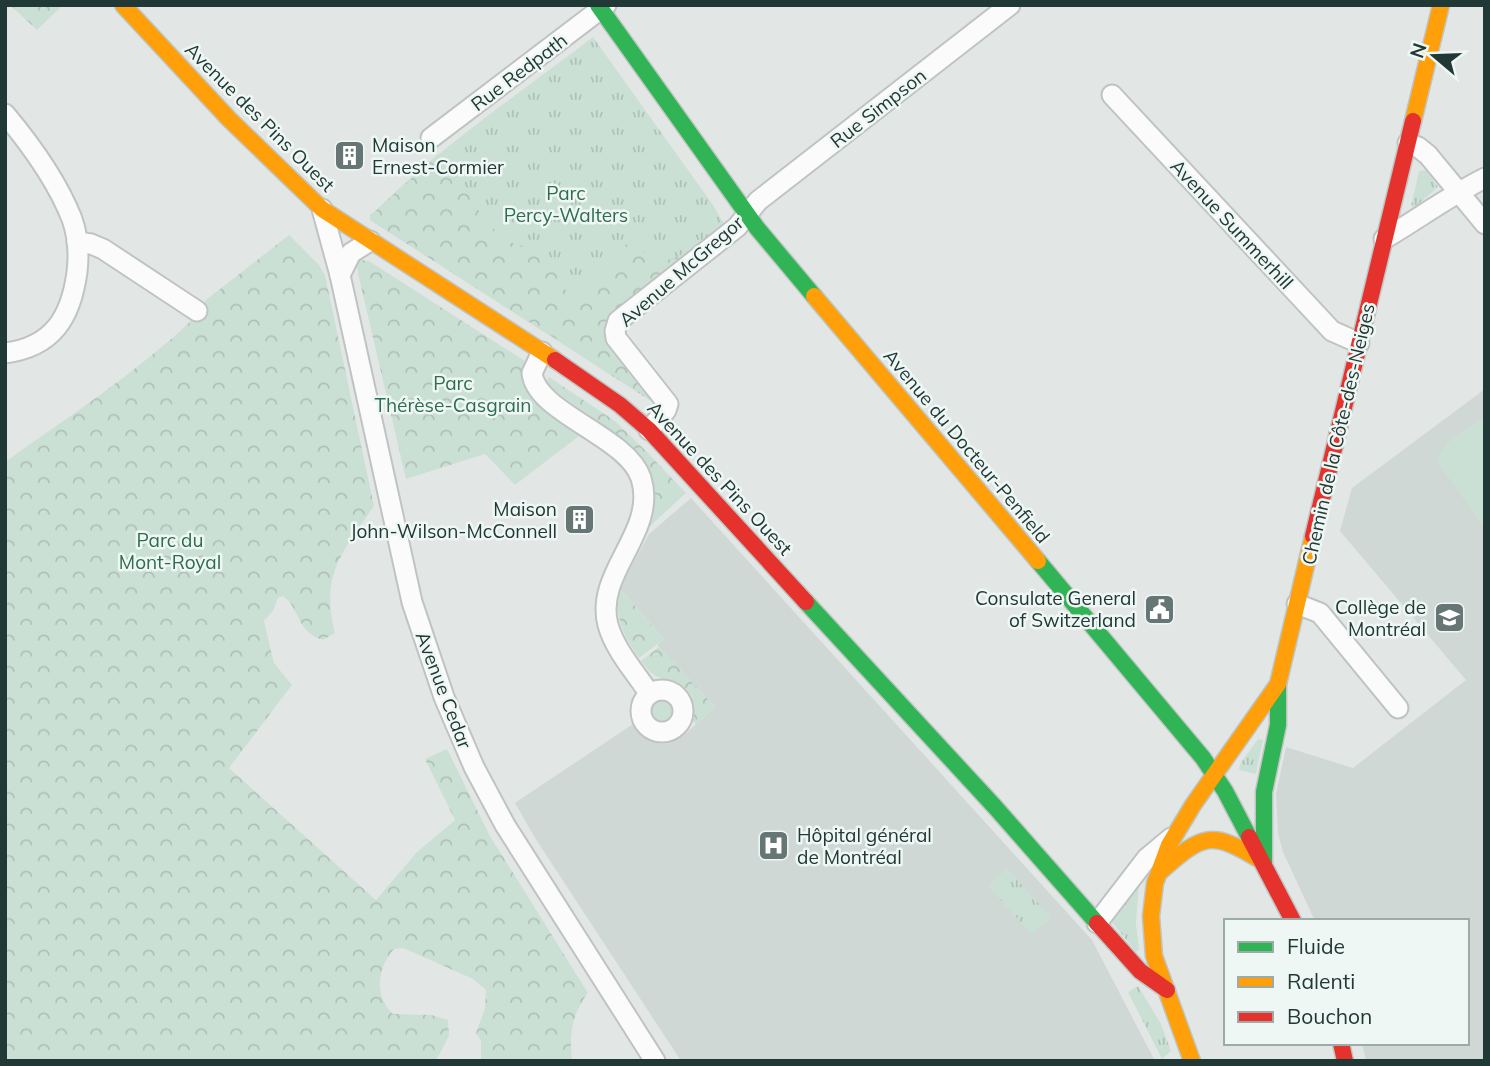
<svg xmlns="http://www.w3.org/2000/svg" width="1490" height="1066" viewBox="0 0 1490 1066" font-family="Mulish,sans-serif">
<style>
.built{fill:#d0d8d6}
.grass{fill:url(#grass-tufts)}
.forest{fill:url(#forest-crowns)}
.pitch{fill:#cbe0d5}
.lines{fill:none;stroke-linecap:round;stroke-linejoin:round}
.street-casing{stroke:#bfc4c3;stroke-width:23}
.fast-casing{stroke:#bec5c3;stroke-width:19}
.slow-casing{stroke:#bec5c3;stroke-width:19}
.jam-casing{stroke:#bec5c3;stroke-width:19}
.street{stroke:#fbfbfb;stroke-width:19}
.fast{stroke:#30b455;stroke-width:16}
.slow{stroke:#ff9f0a;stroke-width:16}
.jam{stroke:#e5322d;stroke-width:16}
.labels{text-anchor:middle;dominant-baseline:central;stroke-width:5;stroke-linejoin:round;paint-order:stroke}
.street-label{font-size:19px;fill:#213936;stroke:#eff7f4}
.poi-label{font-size:19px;fill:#213936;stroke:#eff7f4;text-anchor:end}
.park-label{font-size:19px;fill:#2e6d51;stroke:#eff7f4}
</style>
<defs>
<pattern id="grass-tufts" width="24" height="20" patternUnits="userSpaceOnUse" patternTransform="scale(1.75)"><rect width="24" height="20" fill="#cbe0d5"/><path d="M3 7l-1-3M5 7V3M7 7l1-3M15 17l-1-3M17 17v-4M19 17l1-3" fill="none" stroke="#aec1b7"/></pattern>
<pattern id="forest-crowns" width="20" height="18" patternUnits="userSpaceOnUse" patternTransform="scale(1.75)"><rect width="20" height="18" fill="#cbe0d5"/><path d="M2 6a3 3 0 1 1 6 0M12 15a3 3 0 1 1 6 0" fill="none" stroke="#aec1b7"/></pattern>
</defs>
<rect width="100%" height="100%" fill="#e2e7e6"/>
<g class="built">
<path d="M1485 389V1061H1366L1362 1043H1467V921H1315L1283 852 1278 833 1276 794 1286 747 1353 768 1466 680 1340 531 1352 488Z"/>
<path d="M691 498 1092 940 1155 1061H681L535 838 515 803 633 724 648 739 661 744 669 743 683 736 715 707 657 645 664 639 619 588 649 534Z"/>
</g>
<g class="grass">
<path d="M593 37 713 205 725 226 613 315 651 401 370 220V216C437 149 517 95 593 37Z"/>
<path d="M1426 170 1438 187 1415 207 1411 206 1419 171Z"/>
<circle cx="663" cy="711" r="14"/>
<path d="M1258 739 1263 740 1256 774 1239 770 1240 764Z"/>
<path d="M1007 869 1051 917 1032 934 988 886Z"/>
<path d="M1136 882 1139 884 1136 923 1139 949 1136 952 1111 921V917Z"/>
<path d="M1138 986 1161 1024 1171 1051 1162 1059 1128 992Z"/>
</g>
<g class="forest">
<path d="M10 5H63L37 30Z"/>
<path d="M438 154C445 162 454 170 460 179 474 201 480 219 502 236 515 248 532 244 545 257 557 270 561 293 578 299 588 295 589 284 597 277 608 267 619 263 623 247L628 243C668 267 667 265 705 239L707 241 613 315 653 401 370 220V216Z"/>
<path d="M289 235 319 265 325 275 374 506C343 552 320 573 335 633L323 640C296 632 300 608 283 596L278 598 273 611 264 621 274 663 292 685 229 768 376 900 416 853 455 820 425 759 447 749 490 836 588 993C572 1013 569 1036 572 1061H481V1041L476 1033 485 1008 486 990 473 979 403 948 394 949C377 968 374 996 393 1014L431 1015 448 1020 449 1036 436 1061H5V462C55 426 106 393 153 354 173 337 193 323 206 300Z"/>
<path d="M360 260 369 261 525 361C513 391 563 417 583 433L515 485 485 454 406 479 359 278 357 265Z"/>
<path d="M549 377 615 421 648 453 686 493 648 528C651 515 655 503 654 490 652 449 586 416 557 392L546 382Z"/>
<path d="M619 588 664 639 639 658C623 635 614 617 619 588Z"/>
<path d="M659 647 715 707 696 724 692 721C700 679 676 690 653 674 648 671 645 666 641 661Z"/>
</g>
<path class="pitch" d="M1485 417V530L1436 459 1450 441Z"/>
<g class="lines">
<defs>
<g id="street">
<path d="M1112 95 1332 331 1359 343"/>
<path d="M5 114C31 145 57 181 72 219 78 236 79 255 77 272 71 317 53 347 5 353"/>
<path d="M431 138 606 5"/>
<path d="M1408 143 1418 147 1428 155 1485 224"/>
<path d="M322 209 340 275 412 602 444 697 474 767 505 825 655 1061"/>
<path d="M1384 239C1418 219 1449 196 1485 178"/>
<path d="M77 242 91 244 103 249 197 311"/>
<path d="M340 275 351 253 370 241"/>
<path d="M542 352 532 373C536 413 627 436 641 478 658 532 594 572 608 625 615 650 635 672 649 693"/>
<path d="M649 430 666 410 668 404 616 338 615 331 618 321 737 227 758 201 1010 5"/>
<path d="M1297 604 1320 613 1398 708"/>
<circle cx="662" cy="711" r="21"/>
<path d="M1097 923 1147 858 1171 838"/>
</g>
<g id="fast">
<path d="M598 5 757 228 814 296"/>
<path d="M1038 561 1203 758 1225 791 1249 837"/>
<path d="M806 602 995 807 1097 923"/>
<path d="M1264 863V792L1278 725V684"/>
</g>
<g id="slow">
<path d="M123 5 229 119 322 209 555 360"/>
<path d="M1413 121 1441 5"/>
<path d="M814 296 1038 561"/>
<path d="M1161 871C1203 834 1211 830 1260 860"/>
<path d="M1192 1061 1154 956 1151 916 1155 883 1169 845 1193 805 1278 684 1313 536"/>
</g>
<g id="jam">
<path d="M555 360 620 405 649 430 806 602"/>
<path d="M1313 536 1413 121"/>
<path d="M1249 837 1293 921"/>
<path d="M1097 923 1140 971 1167 990"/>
<path d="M1341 1043 1345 1061"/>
</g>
</defs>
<use href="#street" class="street-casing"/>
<use href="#fast" class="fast-casing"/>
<use href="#slow" class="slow-casing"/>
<use href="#jam" class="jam-casing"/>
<use href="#street" class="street"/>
<use href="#fast" class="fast"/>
<use href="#slow" class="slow"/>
<use href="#jam" class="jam"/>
</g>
<defs>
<symbol id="building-square" viewBox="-11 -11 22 22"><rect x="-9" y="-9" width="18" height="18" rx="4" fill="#657674" stroke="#eff7f4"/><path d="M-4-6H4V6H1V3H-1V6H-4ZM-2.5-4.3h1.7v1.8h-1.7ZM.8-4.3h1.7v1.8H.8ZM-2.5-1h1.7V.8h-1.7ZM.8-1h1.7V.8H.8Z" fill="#fff"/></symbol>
<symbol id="civic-square" viewBox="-11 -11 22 22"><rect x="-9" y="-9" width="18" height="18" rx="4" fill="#657674" stroke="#eff7f4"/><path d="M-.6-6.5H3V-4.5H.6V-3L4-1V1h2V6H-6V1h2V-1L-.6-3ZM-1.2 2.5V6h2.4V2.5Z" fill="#fff"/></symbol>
<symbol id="school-square" viewBox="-11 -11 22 22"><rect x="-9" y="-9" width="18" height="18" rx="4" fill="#657674" stroke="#eff7f4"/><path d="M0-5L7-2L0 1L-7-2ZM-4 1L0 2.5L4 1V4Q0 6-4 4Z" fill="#fff"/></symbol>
<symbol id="hospital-square" viewBox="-11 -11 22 22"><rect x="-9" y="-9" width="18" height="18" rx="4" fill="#657674" stroke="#eff7f4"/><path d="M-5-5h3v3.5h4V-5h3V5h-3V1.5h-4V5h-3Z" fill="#fff"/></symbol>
</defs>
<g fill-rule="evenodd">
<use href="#building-square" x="332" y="138" width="35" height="35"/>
<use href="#building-square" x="562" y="502" width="35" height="35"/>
<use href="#civic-square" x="1142" y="592" width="35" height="35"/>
<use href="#school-square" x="1432" y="600" width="35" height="35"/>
<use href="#hospital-square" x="756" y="828" width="35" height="35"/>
</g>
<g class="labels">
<g class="street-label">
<text transform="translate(519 72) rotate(-37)">Rue Redpath</text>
<text transform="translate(878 108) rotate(-38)">Rue Simpson</text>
<text transform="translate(260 117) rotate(45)">Avenue des Pins Ouest</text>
<text transform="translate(1232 224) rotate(47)">Avenue Summerhill</text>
<text transform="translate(681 271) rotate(-41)">Avenue McGregor</text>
<text transform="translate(1338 434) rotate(-77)">Chemin de la Côte-des-Neiges</text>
<text transform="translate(967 446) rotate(50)">Avenue du Docteur-Penfield</text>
<text transform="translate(720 478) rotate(47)">Avenue des Pins Ouest</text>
<text transform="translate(444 690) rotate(69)">Avenue Cedar</text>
</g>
<g class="poi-label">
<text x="372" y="145" text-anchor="start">Maison<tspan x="372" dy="22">Ernest-Cormier</tspan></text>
<text x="557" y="509">Maison<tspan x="557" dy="22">John-Wilson-McConnell</tspan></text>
<text x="1136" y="598">Consulate General<tspan x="1136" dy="22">of Switzerland</tspan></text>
<text x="1426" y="607">Collège de<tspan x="1426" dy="22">Montréal</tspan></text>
<text x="797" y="835" text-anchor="start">Hôpital général<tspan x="797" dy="22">de Montréal</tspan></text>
</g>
<g class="park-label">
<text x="566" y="193">Parc<tspan x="566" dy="22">Percy-Walters</tspan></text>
<text x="453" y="383">Parc<tspan x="453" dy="22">Thérèse-Casgrain</tspan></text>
<text x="170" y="540">Parc du<tspan x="170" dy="22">Mont-Royal</tspan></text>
</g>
</g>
<rect width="1490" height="1066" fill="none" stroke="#213936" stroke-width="14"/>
<rect x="1224" y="919" width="245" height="126" fill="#eff7f4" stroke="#9daba8" stroke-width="2"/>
<rect x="1238" y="942" width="35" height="10" fill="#30b455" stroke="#9daba8" stroke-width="2"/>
<text x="1287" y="954" font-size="21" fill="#213936">Fluide</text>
<rect x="1238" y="977" width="35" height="10" fill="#ff9f0a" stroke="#9daba8" stroke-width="2"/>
<text x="1287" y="989" font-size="21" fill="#213936">Ralenti</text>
<rect x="1238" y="1012" width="35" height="10" fill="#e5322d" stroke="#9daba8" stroke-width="2"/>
<text x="1287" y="1024" font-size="21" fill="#213936">Bouchon</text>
<g transform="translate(1434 56) rotate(289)" stroke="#eff7f4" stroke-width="5" paint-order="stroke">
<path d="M0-5L12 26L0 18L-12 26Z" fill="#213936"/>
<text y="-10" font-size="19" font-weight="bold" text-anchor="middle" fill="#213936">N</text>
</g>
</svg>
